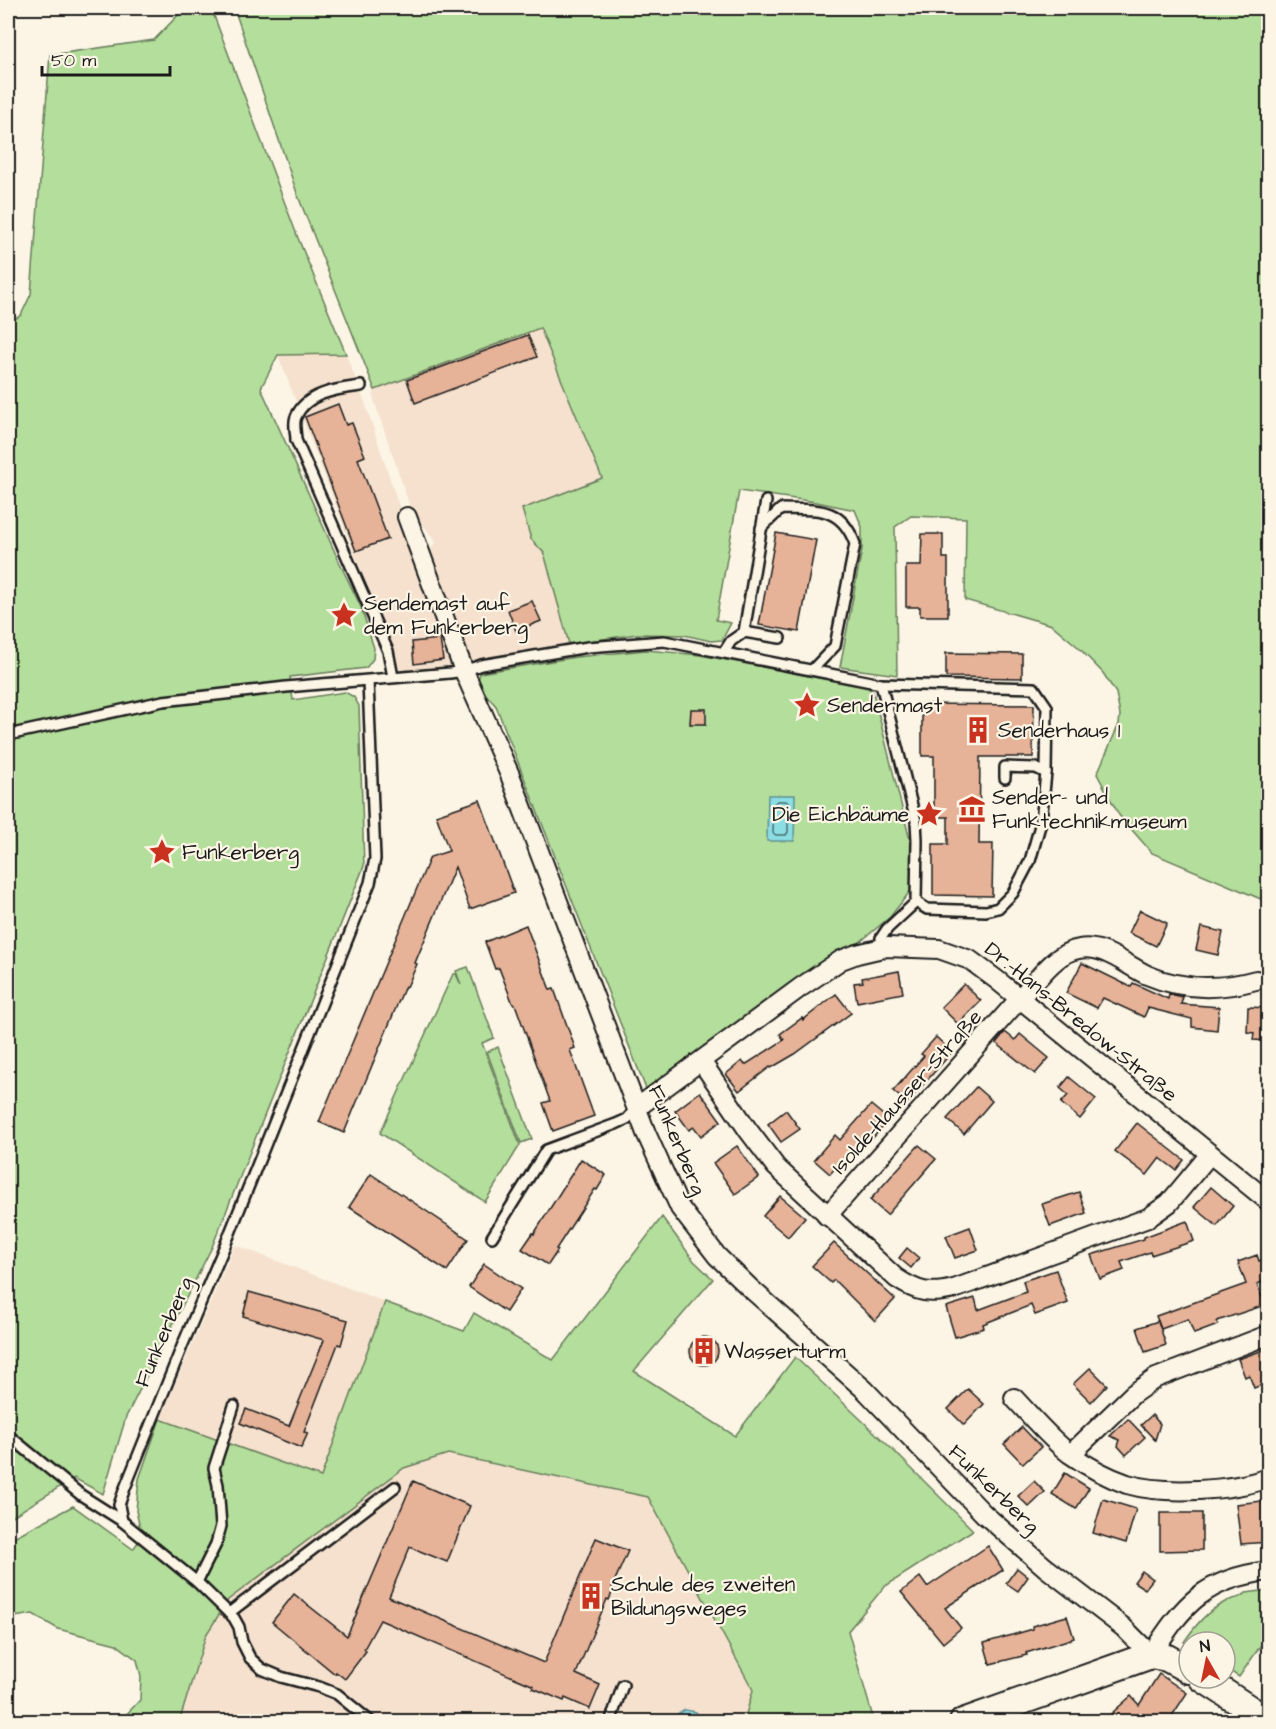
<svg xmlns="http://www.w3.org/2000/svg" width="1276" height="1729" viewBox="0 0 1276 1729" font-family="'Architects Daughter',sans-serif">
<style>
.built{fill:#f5e1ce}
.green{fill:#b4de9b;stroke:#687d5c;stroke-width:1.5}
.water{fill:#8cdee5;stroke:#5f9095;stroke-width:1.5}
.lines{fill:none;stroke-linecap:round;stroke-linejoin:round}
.shore{stroke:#496a6c;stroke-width:1.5}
.building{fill:#e6b298;stroke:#1c1c1c;stroke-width:1.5}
.lane-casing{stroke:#1c1c1c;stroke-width:14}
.street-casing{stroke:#1c1c1c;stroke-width:22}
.secondary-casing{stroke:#1c1c1c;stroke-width:30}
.lane{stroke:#fcf5e5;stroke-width:9}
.street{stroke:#fcf5e5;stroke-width:18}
.secondary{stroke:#fcf5e5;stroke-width:26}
.labels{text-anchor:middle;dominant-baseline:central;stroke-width:4.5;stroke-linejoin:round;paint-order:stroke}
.poi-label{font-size:21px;fill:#1c1c1c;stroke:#fcf5e5;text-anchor:start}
.street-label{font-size:21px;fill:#1c1c1c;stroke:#fcf5e5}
</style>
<rect width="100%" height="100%" fill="#fcf5e5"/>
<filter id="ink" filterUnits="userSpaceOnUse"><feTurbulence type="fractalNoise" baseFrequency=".0167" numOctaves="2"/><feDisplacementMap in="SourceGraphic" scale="12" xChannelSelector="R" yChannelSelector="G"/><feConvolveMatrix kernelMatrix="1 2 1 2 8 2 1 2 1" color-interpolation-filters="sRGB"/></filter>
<g filter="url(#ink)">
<g class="built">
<path d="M540 328 603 479 522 509 531 539 544 553 569 644 468 662 429 552 436 542 410 507 373 397 375 390Z"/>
<path d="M346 354 365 403 397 500 458 667 402 677 278 355Z"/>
<path d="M235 1245 385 1302 321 1477 160 1419Z"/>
<path d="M448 1454 648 1497 753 1690 744 1722H185L181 1716 206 1634 228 1600 404 1468Z"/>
</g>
<g class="green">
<path d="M185 8H211L298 238 346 354 278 355 261 388 342 568 361 607 374 648 373 659 366 668 290 677 293 700 345 692 354 697 359 706 364 866 212 1247 126 1417 103 1494 74 1478 8 1519V324L21 315 31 294 50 55 154 40Z"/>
<path d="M234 8H1268V902L1152 853 1119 815 1097 774 1119 724 1120 715 1116 693 1103 673 1078 647 1052 625 965 600 966 518 911 516 895 527 897 675 840 667 862 549V527L855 510 816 502 739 491 716 620 731 623 722 640 711 641 684 635 637 634 569 644 544 553 531 539 522 509 602 478 540 328 375 390 298 196Z"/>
<path d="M646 650 700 655 867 687 873 692 911 844 912 889 890 917 855 946 838 954 646 1089 496 706 477 684 480 673 576 657Z"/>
<path d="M468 967 494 1038 482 1043 520 1145 485 1202 380 1133 453 974H456L461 985 456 971Z"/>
<path d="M498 1047 532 1139 521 1143 487 1052Z"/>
<path d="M662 1217 694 1261 713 1279 634 1371 735 1436 795 1357 890 1447 973 1530 884 1587 848 1631 874 1721H744L753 1690 648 1497 448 1454 404 1468 228 1600 206 1635 181 1716 185 1721H114L123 1718 140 1700 141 1676 137 1660 116 1644 58 1629 33 1614 8 1618V1540L73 1506 133 1549 142 1537 136 1511 139 1479 160 1419 321 1477 385 1302 464 1331 474 1313 553 1360Z"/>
<path d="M1268 1590V1635L1239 1677 1225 1668V1642H1189V1645L1184 1642C1195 1626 1207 1611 1225 1602 1232 1598 1241 1599 1246 1593Z"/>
</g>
<g class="water">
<path d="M768 795H795L794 841H767Z"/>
<path d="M685 1710 696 1712 704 1721H671L674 1716Z"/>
</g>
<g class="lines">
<path class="shore" d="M777 801H786L788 803V832L786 835H776L773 833 774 804Z"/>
</g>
<g class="building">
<path d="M528 335 537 357 415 403 407 380Z"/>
<path d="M338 404 346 425 352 423 365 456 358 459 388 539 356 551 305 417Z"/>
<path d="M776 533 816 540 799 632 759 625Z"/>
<path d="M922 534H943V558H948V616H920V607H906V566H921Z"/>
<path d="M532 601 541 621 516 631 508 610Z"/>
<path d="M440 639 443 660 414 664 412 642Z"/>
<path d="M946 653 1022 654V678L946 677Z"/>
<path d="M922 704 1034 705 1033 757H980L979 844H993L992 896 933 895V844H948V817H934V756H922Z"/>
<path d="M691 709H706V724H690Z"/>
<path d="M480 800 514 893 470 909 455 867 415 963 417 964 407 987 405 986 344 1133 319 1122 430 857 449 851 436 815Z"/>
<path d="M1140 910 1167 923 1156 946 1129 933Z"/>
<path d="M526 925 550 990 554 989 575 1048 570 1050 594 1116 553 1131 543 1103 550 1101 515 1004H513L499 968 495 969 485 942Z"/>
<path d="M1201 927 1223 932 1218 955 1196 950Z"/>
<path d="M1082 963 1131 987 1133 983 1168 999 1169 994 1183 997 1181 1004 1219 1007 1217 1030 1192 1027V1019L1148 1008 1144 1017 1103 998 1097 1008 1066 993Z"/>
<path d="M899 971 903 993 857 1002 854 983 863 982 862 978Z"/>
<path d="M964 984 981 1001 958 1024 941 1007Z"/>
<path d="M836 994 851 1013 795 1054 771 1068 770 1067 739 1091 726 1074 742 1061 745 1065 784 1040 780 1034 802 1018 803 1020Z"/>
<path d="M1248 1007 1269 1008V1041L1253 1040 1254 1033 1247 1032Z"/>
<path d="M1005 1032 1015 1040 1020 1034 1049 1058 1035 1074 996 1043Z"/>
<path d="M936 1037 952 1052 907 1103 893 1091 924 1056 921 1054Z"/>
<path d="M1069 1077 1096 1099 1080 1119 1061 1103 1068 1095 1060 1088Z"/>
<path d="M976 1087 992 1101 964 1134 947 1119Z"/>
<path d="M700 1092 721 1121 701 1136 694 1127 689 1130 675 1111Z"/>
<path d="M871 1105 889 1120 870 1141 864 1136 830 1174 814 1160 835 1135 840 1140Z"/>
<path d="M786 1110 800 1129 781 1142 768 1124Z"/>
<path d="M1137 1123 1184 1160 1176 1170 1160 1158 1147 1175 1115 1151Z"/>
<path d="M919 1145 936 1159 887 1215 870 1200Z"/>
<path d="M737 1146 759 1177 735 1194 713 1163Z"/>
<path d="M581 1159 606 1175 597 1190 595 1189 556 1249 558 1250 548 1265 522 1249 533 1233 534 1234Z"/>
<path d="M371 1174 468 1239 447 1271 349 1207Z"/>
<path d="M1211 1187 1233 1206 1217 1226 1194 1207Z"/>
<path d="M1079 1192 1086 1213 1050 1226 1042 1204Z"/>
<path d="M780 1196 805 1217 788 1237 763 1216Z"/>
<path d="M1187 1221 1194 1241 1151 1255 1150 1252 1121 1262 1124 1270 1100 1279 1091 1255 1144 1239V1237Z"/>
<path d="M970 1227 978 1250 955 1258 946 1236Z"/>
<path d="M834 1243 895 1299 875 1321 834 1280 831 1283 812 1266Z"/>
<path d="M907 1248 919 1258 911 1268 899 1258Z"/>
<path d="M1257 1255 1259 1261 1269 1257V1280L1257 1284 1265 1305 1217 1321 1218 1325 1194 1334 1188 1319 1161 1329 1156 1316 1246 1284 1238 1262Z"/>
<path d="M484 1264 521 1289 506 1312 469 1287Z"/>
<path d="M1056 1270 1068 1303 1035 1315 1031 1305 983 1324 984 1328 955 1337 946 1307 975 1298 978 1310 1026 1292 1023 1281Z"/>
<path d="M249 1292 348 1320 341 1345 338 1344 304 1432 308 1433 301 1448 240 1423 246 1409 289 1426 324 1340 243 1316Z"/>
<path d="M1158 1321 1166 1345 1145 1352 1137 1328Z"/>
<circle cx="704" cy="1351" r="14"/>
<path d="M1269 1348V1382L1254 1388 1249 1375 1245 1377 1238 1359Z"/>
<path d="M1090 1368 1107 1385 1091 1402 1073 1384Z"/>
<path d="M968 1389 984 1404 964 1425 948 1409Z"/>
<path d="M1152 1415 1160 1424 1155 1440 1141 1425Z"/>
<path d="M1128 1419 1145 1437 1126 1455 1118 1446 1120 1440 1110 1436Z"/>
<path d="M1022 1427 1041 1447 1023 1464 1004 1444Z"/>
<path d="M1065 1473 1089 1488 1076 1509 1052 1494Z"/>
<path d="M413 1481 470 1506 447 1562 410 1547 389 1597 544 1663 596 1538 628 1551 612 1587 614 1588 609 1600 607 1599 576 1674 600 1685 590 1709 565 1698 564 1701 533 1688 534 1686 380 1620 364 1649 366 1651 345 1679 336 1672 335 1674 272 1622 294 1594 347 1636Z"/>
<path d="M1034 1481 1045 1492 1029 1507 1018 1496Z"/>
<path d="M1103 1499 1136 1509 1126 1543 1093 1533Z"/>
<path d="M1262 1501 1263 1504 1269 1503V1542L1241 1544 1236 1504Z"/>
<path d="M1160 1513H1202V1550L1160 1551Z"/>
<path d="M988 1546 1003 1570 945 1608 961 1628 943 1643 901 1592 920 1577 927 1587Z"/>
<path d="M1017 1568 1028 1577 1018 1591 1006 1583Z"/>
<path d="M1142 1571 1153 1579 1145 1589 1134 1582Z"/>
<path d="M1067 1616 1074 1638 1026 1653 1027 1655 990 1664 984 1643 1033 1629 1032 1626Z"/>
<path d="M1159 1674 1187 1693 1168 1722H1102L1131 1696 1139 1705Z"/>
</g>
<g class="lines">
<defs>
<g id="lane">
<path d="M361 386C339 389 306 392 296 417 293 423 296 433 296 440L388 651 393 677"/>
<path d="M761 528 781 509C816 510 841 505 855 544L835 646 812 670"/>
<path d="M744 632 780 638"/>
<path d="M724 652 731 641 744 632 766 501"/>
<path d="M881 684 916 821 917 840 916 902 887 929 881 938V948"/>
<path d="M8 735 163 701 286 687 450 673 464 671 481 665 588 647 664 641 881 684 1034 688 1047 707 1046 773 1041 822 1030 861 1013 893 998 908 986 911 927 909 916 902"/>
<path d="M1005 778V767L1036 768 1046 773"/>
<path d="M492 1237 546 1150 616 1124 627 1119 638 1107"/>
<path d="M8 1435 81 1495 122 1521 197 1582 234 1618 239 1627 242 1642 250 1658 262 1669 281 1677 319 1687 337 1694 371 1722"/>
<path d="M122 1521 119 1505 125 1488 183 1344 226 1243 370 883 375 859 368 681"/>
<path d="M197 1582 216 1544 221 1526 218 1485 214 1468 234 1406"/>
<path d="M229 1613 395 1487"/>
<path d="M610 1722 623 1685"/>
</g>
<g id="street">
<path d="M407 517 464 671 510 775 646 1133 680 1208 717 1256 750 1288 865 1390 984 1514 1045 1567 1123 1627 1151 1655C1184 1603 1205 1579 1268 1571"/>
<path d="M701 1061 748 1130 776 1167 896 1278C917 1292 929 1295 954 1289L1148 1218 1169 1203 1210 1154"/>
<path d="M638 1107 801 987 841 960 857 954 887 947 939 949 970 960 997 980 1268 1201"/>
<path d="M827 1216 1029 988C1044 972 1057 953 1079 949 1103 944 1126 965 1147 975 1182 990 1220 990 1256 980"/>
<path d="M1014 1398C1032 1417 1049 1438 1070 1454 1087 1466 1107 1477 1127 1484 1165 1495 1232 1491 1268 1478"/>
<path d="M1071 1454 1133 1394 1156 1378 1268 1335"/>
</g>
<g id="secondary">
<path d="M1202 1678 1268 1721"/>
<path d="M963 1722 1151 1655 1167 1658 1189 1670"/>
</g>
</defs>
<use href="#lane" class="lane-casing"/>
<use href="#street" class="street-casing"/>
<use href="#secondary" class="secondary-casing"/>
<use href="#lane" class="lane"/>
<use href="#street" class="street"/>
<use href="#secondary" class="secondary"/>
</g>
</g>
<defs>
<symbol id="sight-bare" viewBox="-9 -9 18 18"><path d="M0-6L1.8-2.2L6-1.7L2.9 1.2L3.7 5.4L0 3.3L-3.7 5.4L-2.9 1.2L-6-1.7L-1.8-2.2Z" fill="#c8321e" stroke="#fcf5e5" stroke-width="2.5" paint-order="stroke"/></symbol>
<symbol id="building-bare" viewBox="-9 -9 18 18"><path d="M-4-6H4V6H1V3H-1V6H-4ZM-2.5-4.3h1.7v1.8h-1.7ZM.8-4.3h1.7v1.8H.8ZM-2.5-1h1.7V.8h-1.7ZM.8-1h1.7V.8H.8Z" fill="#c8321e" stroke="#fcf5e5" stroke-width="2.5" paint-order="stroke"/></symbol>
<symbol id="museum-bare" viewBox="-9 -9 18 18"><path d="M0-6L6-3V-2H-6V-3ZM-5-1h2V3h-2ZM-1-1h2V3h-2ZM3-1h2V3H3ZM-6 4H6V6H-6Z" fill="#c8321e" stroke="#fcf5e5" stroke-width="2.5" paint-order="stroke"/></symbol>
</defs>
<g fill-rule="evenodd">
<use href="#sight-bare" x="325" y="596" width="38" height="38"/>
<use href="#sight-bare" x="788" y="686" width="38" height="38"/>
<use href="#building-bare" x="959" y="711" width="38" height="38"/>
<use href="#museum-bare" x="953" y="790" width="38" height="38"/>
<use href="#sight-bare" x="910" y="795" width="38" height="38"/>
<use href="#sight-bare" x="143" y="833" width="38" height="38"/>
<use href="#building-bare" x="685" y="1332" width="38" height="38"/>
<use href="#building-bare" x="572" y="1577" width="38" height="38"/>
</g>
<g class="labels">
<g class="poi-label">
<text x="364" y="603">Sendemast auf<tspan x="364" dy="24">dem Funkerberg</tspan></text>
<text x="827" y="705">Sendermast</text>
<text x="998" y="730">Senderhaus 1</text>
<text x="992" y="797">Sender- und<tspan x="992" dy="24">Funktechnikmuseum</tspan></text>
<text x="909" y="814" text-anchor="end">Die Eichbäume</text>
<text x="182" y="852">Funkerberg</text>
<text x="724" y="1351">Wasserturm</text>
<text x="611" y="1584">Schule des zweiten<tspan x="611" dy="24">Bildungsweges</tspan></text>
</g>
<g class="street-label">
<text transform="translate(1081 1022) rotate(39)">Dr.-Hans-Bredow-Straße</text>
<text transform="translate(907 1092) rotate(-48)">Isolde-Hausser-Straße</text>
<text transform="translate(677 1140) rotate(67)">Funkerberg</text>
<text transform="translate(164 1332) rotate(-67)">Funkerberg</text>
<text transform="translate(994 1489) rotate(44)">Funkerberg</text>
</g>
</g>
<rect width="1276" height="1729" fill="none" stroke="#fcf5e5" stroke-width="30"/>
<rect x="15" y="15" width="1246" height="1699" fill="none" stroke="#1c1c1c" stroke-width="2" filter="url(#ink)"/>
<g transform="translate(1207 1660) rotate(351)"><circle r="28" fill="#fcf5e5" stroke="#a29e95" stroke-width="1.5"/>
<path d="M0-4.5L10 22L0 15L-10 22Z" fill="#c8321e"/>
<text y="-9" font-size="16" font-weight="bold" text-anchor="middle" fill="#1c1c1c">N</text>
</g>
<path d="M42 66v9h128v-9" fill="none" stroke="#1c1c1c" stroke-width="3"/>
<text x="51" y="66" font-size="18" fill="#1c1c1c" stroke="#fcf5e5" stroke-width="4.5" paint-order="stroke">50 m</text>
</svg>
